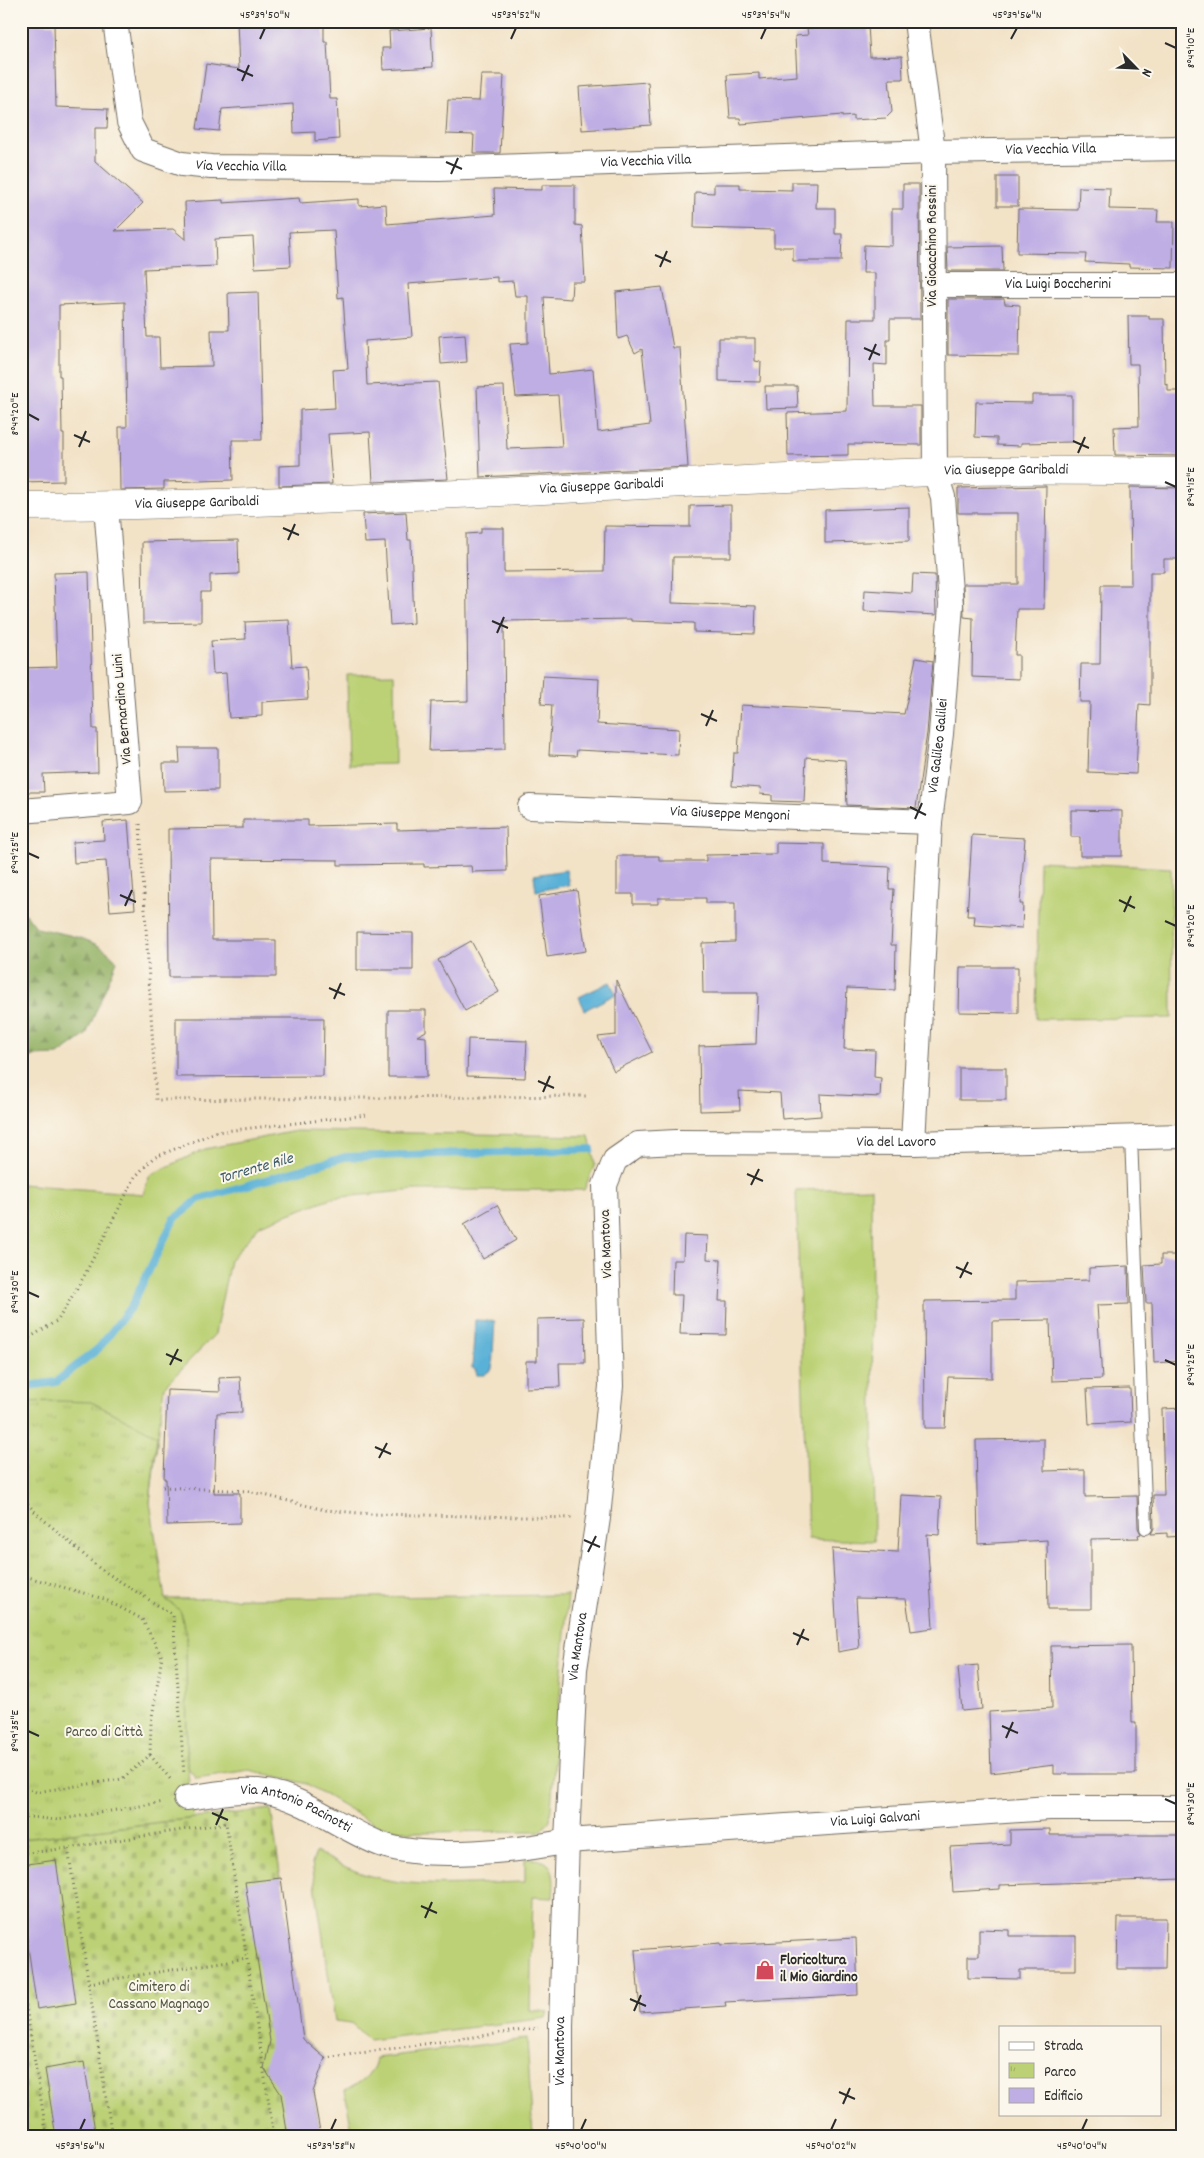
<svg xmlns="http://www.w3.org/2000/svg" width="1204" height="2158" viewBox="0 0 1204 2158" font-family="Dekko,sans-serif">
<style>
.green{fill:#bcd176;stroke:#747e50}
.forest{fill:url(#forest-firs);stroke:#606f49}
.cemetery{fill:url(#cemetery-stones);stroke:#747e50}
.park{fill:url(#park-tufts);stroke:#747e50}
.water{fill:#5ab1d7;stroke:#426e81}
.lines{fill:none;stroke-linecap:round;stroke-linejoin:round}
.stream{stroke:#5ab1d7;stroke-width:8}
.building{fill:#bfaee4}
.lane-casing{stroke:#716b61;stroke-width:14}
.street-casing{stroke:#716b61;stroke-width:26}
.secondary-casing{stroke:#716b61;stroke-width:29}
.path{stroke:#716b61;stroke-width:3;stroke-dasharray:1 4;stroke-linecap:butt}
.lane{stroke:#fff;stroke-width:12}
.street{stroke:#fff;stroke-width:24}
.secondary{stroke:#fff;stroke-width:28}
.ticks{fill:none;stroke:#2b2b2b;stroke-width:2}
.labels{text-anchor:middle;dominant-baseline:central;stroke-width:4;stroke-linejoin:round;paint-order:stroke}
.street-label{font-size:15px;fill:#2b2b2b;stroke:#fbf7ec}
.park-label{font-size:15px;fill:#4f543e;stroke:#fbf7ec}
.poi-label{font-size:15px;font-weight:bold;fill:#2b2b2b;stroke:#fbf7ec;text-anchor:start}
.water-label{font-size:16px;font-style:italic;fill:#3b5a67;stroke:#fbf7ec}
.neatline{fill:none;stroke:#2b2b2b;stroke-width:2}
.ticks-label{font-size:12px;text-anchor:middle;fill:#2b2b2b}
</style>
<defs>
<pattern id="forest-firs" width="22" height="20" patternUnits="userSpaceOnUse" patternTransform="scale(1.25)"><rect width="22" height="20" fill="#95b367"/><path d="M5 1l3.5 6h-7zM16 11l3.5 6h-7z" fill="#7a9255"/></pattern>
<pattern id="cemetery-stones" width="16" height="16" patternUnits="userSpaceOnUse" patternTransform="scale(1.25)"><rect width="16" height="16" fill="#bcd176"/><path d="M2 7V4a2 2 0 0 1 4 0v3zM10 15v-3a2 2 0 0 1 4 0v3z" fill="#a2b466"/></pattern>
<pattern id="park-tufts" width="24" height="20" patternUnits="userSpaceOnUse" patternTransform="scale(1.25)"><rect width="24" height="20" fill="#bcd176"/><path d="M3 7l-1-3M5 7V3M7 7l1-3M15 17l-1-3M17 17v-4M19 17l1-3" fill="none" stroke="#a2b466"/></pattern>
</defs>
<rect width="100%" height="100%" fill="#fbf7ec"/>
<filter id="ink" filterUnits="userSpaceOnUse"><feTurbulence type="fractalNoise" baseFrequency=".02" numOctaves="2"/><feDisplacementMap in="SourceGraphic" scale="10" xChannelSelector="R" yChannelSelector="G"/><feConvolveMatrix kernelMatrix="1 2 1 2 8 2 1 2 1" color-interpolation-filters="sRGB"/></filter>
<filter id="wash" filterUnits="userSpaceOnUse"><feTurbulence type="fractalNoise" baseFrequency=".0096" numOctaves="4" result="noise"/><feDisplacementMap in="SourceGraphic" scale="20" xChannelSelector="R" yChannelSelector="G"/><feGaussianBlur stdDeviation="1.12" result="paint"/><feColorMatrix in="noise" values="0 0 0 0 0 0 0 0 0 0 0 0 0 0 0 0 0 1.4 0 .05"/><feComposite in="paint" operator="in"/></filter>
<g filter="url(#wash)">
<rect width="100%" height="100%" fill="#f2e2c6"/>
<g class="green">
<path d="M394 674 395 764 349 765 347 675Z"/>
<path d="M1039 861 1171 868 1172 1018 1036 1019Z"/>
<path d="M296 1131 589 1136 595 1164 584 1190H415L331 1198 260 1225 230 1260 215 1334 164 1387 150 1502 21 1603V1184L143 1194 150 1175 205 1149Z"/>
<path d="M871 1188 874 1541 808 1539 796 1190Z"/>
<path d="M568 1595 550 1820 540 1831 409 1832 376 1825 307 1784 279 1777 249 1770 196 1778 187 1766 186 1633 165 1599Z"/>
<path d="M316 1852C330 1859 344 1867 358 1872 410 1891 471 1883 525 1882V1859C556 1857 555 1874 553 1898L533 1897 530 2010 548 2012 546 2018 369 2040 351 2023 335 2021 312 1863Z"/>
<path d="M527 2039 533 2137H353L345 2091C359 2083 374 2075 376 2058Z"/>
</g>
<path class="forest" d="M26 914 37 928C66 935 97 937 117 961L86 1035 58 1055 33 1056 21 1066V917Z"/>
<path class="cemetery" d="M271 1809 303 2038 325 2058 313 2092 321 2137H21V1839Z"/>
<path class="park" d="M58 1401 91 1402 157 1435 150 1502 165 1599 180 1610 186 1633 187 1766 194 1818 21 1839V1402Z"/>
<g class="water">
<path d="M566 870 569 885 536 891 534 875Z"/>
<path d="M610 982 616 994 585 1010 579 997Z"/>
<path d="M475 1320 495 1321 492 1369 484 1375H477L475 1369 472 1368Z"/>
</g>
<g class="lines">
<path class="stream" d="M21 1387 56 1382 99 1348 132 1305 174 1219 199 1199 345 1157 591 1149"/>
</g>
<g id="blocks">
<g class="building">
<path d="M237 21H324V42H327L330 99H337L339 139 315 141V132L294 133 293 104 222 109 219 131 197 129 206 64 239 69Z"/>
<path d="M21 24H54L56 107 108 109 107 128H95V161L143 203 115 231 173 229 186 240 185 202 223 200V203L299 198 300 203 359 199V206L386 204 387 224 495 215 494 189 542 190V185H575V225L582 226 585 282H572L571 299 544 297 549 374 593 369 598 432 650 425 642 349 635 353 627 336 618 339 616 292 662 287 673 348H680L688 467 480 477 477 387 504 386 507 449 562 447 558 395 516 397 510 344 528 343V296H515L513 281 497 282V277L408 284 412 337 365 341 367 385 438 382 448 479 373 482 370 432 328 434 332 484 279 486V466L300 465V410L335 408 333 370 348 369 343 297 338 298 334 230 289 232 291 266 255 268 253 237 215 239 216 266 144 269 147 337H159L160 367 212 366 211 330H229L228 293 258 292 262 440H232L233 480 164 482V489L120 490 119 427H127L125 302 59 305V376H61L62 434H64V481L21 482Z"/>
<path d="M868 25 870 57 902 56 903 79H889L892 112 886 118 853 120V116L842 117V115L741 124 740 118H730L727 75 759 73V79L797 76 795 36 808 35 807 28Z"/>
<path d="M431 28 433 67 383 70 382 48H390L389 31Z"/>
<path d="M481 75H504L500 153H473L474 135 446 134 448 100 479 101Z"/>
<path d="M648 82 651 125 582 130 579 87Z"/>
<rect x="997" y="177" width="21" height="29"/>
<path d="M792 182H817L816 208H835V234H842L841 261H793V247H774V230L694 228 695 192 714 193V184H740V189L792 190Z"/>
<path d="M903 184H919L920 319H890V340H887V365L874 364 875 406H921V445L848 444V455L788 456 787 413 847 411 848 319H875V273H863L864 245 892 246V209H903Z"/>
<path d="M1079 187 1110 188 1109 209 1158 210 1157 222H1174L1173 268 1129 267V264L1085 262 1086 254 1017 253 1018 209 1078 210Z"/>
<path d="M1002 246 1003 271H948L947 247Z"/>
<path d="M948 299H1004L1005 304 1020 305 1019 356 948 355Z"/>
<path d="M1128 316H1149V319H1164L1165 385 1168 384V391H1183V456L1115 455 1114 427 1139 426 1138 364H1129Z"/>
<path d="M465 334 467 362 441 364 439 336Z"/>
<path d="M719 338H755V361L761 362 760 382 719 381Z"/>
<path d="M765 386H797L798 408 766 409Z"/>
<path d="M1032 395H1072V442L1021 443V446L997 445V438L975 437 976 402 1032 403Z"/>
<path d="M1046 486 1044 609H1017L1015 655H1019V679L972 677 973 618 964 617 963 584H1018V513H958V488Z"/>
<path d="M1130 487 1183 488V559H1164V572H1150V705L1139 704 1136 774 1088 772 1090 702H1080L1081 664H1100L1101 585H1131Z"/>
<path d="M731 505V557H673L672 603 756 606 755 634 694 632V623L631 621V619L504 621 505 749 429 751 431 702 468 701 466 534 481 533V528H504V572L604 571 605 526 690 527V506Z"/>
<path d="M909 507V541L825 543V510Z"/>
<path d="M406 512 408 540H411L414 623 390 625 385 542 365 543 363 514Z"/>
<path d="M238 540 239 574 210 575V592H201V622L143 623 142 542Z"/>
<path d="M89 572 93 729H97L98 772 43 774 44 792H21V668L57 667 54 573Z"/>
<path d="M913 574 935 575 936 615 864 611 865 590 912 593Z"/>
<path d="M289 620 292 667 306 666 308 699 262 702V716L229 718 226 673 213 674 211 641 246 639 245 622Z"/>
<path d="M916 658 933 661 927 733 916 808 847 805 845 760 806 757 804 802 772 801V795L760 794 761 788 732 786 734 753H738L741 705 904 714Z"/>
<path d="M543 676 599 679 597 724 679 729 678 755 577 750 576 756 549 755 552 705 541 704Z"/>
<path d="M179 748H218V790L164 791 163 763H180Z"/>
<path d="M1071 810 1122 811V856H1080V837H1071Z"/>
<path d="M128 820 135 909 110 911 106 861 74 863 73 842 104 840 103 822Z"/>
<path d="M243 820H308V826L397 824V830L506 827 507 871 472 872 471 866 424 867V864L338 865V860L211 859 212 940H276V977H169L168 829 243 828Z"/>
<path d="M972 835 1025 838 1020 904H1023L1022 928 974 925 975 916H967Z"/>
<path d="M776 843 824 844V864L890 867 889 889H894L891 945H896L895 990 847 988 844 1049 875 1050 874 1077 881 1078 880 1097 820 1094 821 1116 782 1119 780 1093 739 1091 740 1110 700 1111 699 1046 756 1044 758 993H703L702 943 735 942V903H706V898H658V904H633V894H617V856H659V861H706V855L776 854Z"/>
<path d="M577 890 586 951 547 957 539 896Z"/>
<path d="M357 932 413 933V970H357Z"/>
<path d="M471 941 499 992 465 1011 438 960Z"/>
<path d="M960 967H1018V1013L959 1012Z"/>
<path d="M616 980 652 1052 614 1071 598 1037 616 1035Z"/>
<path d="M388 1010H426V1031L417 1036 426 1037 427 1077H388Z"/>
<path d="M176 1018H324L323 1076 176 1077Z"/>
<path d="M468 1039 527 1041 525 1078 467 1076Z"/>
<rect x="959" y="1068" width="47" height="32"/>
<path d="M497 1205 516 1240 483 1259 464 1224Z"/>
<path d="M684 1235 708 1236 707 1259 721 1260 719 1301H727L726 1335 680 1334 682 1295H672L673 1260H683Z"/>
<path d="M1161 1255H1183V1361L1154 1363 1152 1303H1146L1144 1265 1161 1264Z"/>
<path d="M1128 1266 1129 1304 1097 1305 1102 1379 1052 1381 1050 1320 992 1321V1378L948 1377 945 1428H925L924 1301 1015 1300V1282L1089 1280V1268Z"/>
<path d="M584 1318 585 1363H559L560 1387 526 1388V1361H537V1319Z"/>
<path d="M240 1377 242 1412 217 1413 214 1493H240V1523L167 1525 166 1479H164L167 1390 220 1392 219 1378Z"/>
<path d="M1130 1388 1131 1422 1089 1424 1087 1389Z"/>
<path d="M1183 1408V1536L1167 1537V1533L1151 1534 1154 1528 1153 1495H1164L1162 1409Z"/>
<path d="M1044 1439V1471L1085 1470V1497L1137 1496 1138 1528 1141 1534 1138 1535 1139 1538 1091 1539V1609H1048L1047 1540 978 1544 976 1440Z"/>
<path d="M901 1495 941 1497 939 1535 927 1534 933 1628 911 1631 906 1599 856 1598 859 1648 838 1652 832 1549 898 1552Z"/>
<path d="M1131 1645 1132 1723H1136V1774H1054V1765L991 1773 989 1712 1052 1708 1051 1646Z"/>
<path d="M978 1665 982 1709 962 1711 958 1667Z"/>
<path d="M1050 1829V1835H1183V1879L1000 1885V1889L953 1892 950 1847 1010 1844V1830Z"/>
<path d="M56 1860 76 2003 37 2009 21 1898V1865Z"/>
<path d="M281 1878 303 2039 325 2058 313 2092 321 2137H288L281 2094 264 2068 270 2041 245 1882Z"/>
<path d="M1118 1918H1166L1165 1969H1117Z"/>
<path d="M979 1929 1009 1930V1936H1076V1970H1020V1979L968 1978V1956H979Z"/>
<path d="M856 1938 858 1995 725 2002 726 2006 640 2012 635 1950 721 1943V1945Z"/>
<path d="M84 2062 96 2137H56L45 2069Z"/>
</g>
</g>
</g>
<g filter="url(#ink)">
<use href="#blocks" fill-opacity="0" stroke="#716b61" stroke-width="1"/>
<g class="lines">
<defs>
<path id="lane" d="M1131 1137 1146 1528"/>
<g id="street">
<path id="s1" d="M115 21 129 122 143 150 182 164 211 167 439 169 933 152 1183 148"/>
<path id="s2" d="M933 285H1183"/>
<path id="s3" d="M530 807 930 822"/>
<path d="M21 811 130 802 106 506"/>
<path id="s4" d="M913 1143 930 822 941 734 951 605 943 497 935 472 933 152 916 21"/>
<path id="s5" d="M186 1798C212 1795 240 1788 266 1792 301 1796 346 1832 383 1845 427 1860 521 1851 567 1841L1049 1808H1183"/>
<path id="s6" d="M561 2137V2025L567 1841 575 1669 598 1518 611 1386 605 1185 615 1160 638 1144 676 1142 913 1143 1183 1136"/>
</g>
<g id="secondary">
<path id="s7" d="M21 506C325 506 628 483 932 472 1015 469 1099 471 1183 472"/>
</g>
</defs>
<use href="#lane" class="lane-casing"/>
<use href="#street" class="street-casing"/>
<use href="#secondary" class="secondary-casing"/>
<g class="path">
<path d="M140 824 156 1100 587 1096"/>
<path d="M21 1343 58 1320 83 1278 135 1177 153 1158 216 1132 367 1115"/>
<path d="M163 1487 248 1491 325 1510 371 1514 575 1518"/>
<path d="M21 1496 36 1513 99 1568 173 1615 184 1775"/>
<path d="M21 1575 104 1599 142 1619 162 1657 151 1723 150 1755"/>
<path d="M21 1786 36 1792 122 1779 150 1755 172 1781"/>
<path d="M21 1816 57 1820 164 1802"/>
<path d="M21 1854 68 1848"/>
<path d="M21 1976 47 2137"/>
<path d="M89 1983 247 1958"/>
<path d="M21 2025 29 2024"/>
<path d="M325 2058 538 2028"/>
<path d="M112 2137 68 1848 226 1823 274 2137"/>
</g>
<use href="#lane" class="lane"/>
<use href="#street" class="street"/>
<use href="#secondary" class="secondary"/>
</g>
</g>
<path class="ticks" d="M260 39 265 28M511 39 516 28M761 39 766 28M1011 39 1017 28M1165 43 1176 48M237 69 253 76M242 81 249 65M446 162 462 169M451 174 458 158M655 255 671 262M660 267 667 251M864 348 880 355M869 360 876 344M28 414 39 420M74 435 90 442M1073 441 1089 448M79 447 86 431M1078 453 1085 437M1165 482 1176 487M283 528 299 535M288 540 295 524M492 621 508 628M497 633 504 617M701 714 717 721M706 726 713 710M910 807 926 815M915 819 922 803M28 853 39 858M120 895 136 902M1119 900 1135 908M125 906 132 890M1124 912 1131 896M1165 921 1176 926M329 988 345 995M334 999 341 983M538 1081 554 1088M543 1092 550 1076M747 1174 763 1181M751 1185 759 1169M956 1267 972 1274M960 1278 968 1262M28 1292 39 1297M166 1354 182 1361M1165 1360 1176 1365M170 1365 178 1349M375 1447 391 1454M379 1458 387 1443M584 1540 600 1547M588 1552 596 1536M793 1633 809 1640M797 1645 804 1629M1002 1726 1018 1733M28 1731 39 1736M1006 1738 1013 1722M1165 1799 1176 1804M212 1813 228 1820M216 1825 223 1809M421 1906 437 1913M425 1918 432 1902M630 1999 646 2006M634 2011 641 1995M839 2092 855 2099M843 2104 850 2088M80 2130 85 2119M331 2130 336 2119M581 2130 586 2119M831 2130 836 2119M1082 2130 1087 2119"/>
<defs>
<symbol id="shop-bare" viewBox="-9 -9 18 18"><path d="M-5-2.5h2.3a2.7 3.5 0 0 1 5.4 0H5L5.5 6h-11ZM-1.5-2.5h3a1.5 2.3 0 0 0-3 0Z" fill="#d1495b" stroke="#fbf7ec" stroke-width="2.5" paint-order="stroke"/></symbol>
</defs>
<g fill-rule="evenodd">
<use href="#shop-bare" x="751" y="1956" width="28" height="28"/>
</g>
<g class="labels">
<g class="street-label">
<text stroke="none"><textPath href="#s1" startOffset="1044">Via Vecchia Villa</textPath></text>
<text stroke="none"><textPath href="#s1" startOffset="639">Via Vecchia Villa</textPath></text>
<text stroke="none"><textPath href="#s1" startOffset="234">Via Vecchia Villa</textPath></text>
<text transform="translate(933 246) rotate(-90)">Via Gioacchino Rossini</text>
<text stroke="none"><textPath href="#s2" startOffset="125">Via Luigi Boccherini</textPath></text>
<text stroke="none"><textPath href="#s7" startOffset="986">Via Giuseppe Garibaldi</textPath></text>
<text stroke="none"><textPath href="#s7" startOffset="581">Via Giuseppe Garibaldi</textPath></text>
<text stroke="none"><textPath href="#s7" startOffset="176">Via Giuseppe Garibaldi</textPath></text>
<text transform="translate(123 709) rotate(-95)">Via Bernardino Luini</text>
<text stroke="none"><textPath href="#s4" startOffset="398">Via Galileo Galilei</textPath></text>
<text stroke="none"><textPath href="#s3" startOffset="200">Via Giuseppe Mengoni</textPath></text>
<text stroke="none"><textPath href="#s6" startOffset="1268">Via del Lavoro</textPath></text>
<text transform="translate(607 1244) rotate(-92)">Via Mantova</text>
<text stroke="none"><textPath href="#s6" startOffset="491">Via Mantova</textPath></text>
<text stroke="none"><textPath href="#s5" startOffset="114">Via Antonio Pacinotti</textPath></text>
<text stroke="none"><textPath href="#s5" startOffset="704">Via Luigi Galvani</textPath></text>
<text stroke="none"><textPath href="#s6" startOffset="86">Via Mantova</textPath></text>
</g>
<g class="park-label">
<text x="104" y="1733">Parco di Città</text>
<text x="159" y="1988">Cimitero di<tspan x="159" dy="17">Cassano Magnago</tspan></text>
</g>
<g class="poi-label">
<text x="780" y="1961">Floricoltura<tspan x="780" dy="17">il Mio Giardino</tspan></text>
</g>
<g class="water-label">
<text transform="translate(256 1169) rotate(-16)">Torrente Rile</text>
</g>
</g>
<rect width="1204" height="2158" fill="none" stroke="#fbf7ec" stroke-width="55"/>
<rect x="999" y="2026" width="162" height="90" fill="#fbf7ec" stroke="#a8a59f"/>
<rect x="1009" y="2042" width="25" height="8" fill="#ffffff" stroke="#a8a59f"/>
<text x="1044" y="2050" font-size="15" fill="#2b2b2b">Strada</text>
<rect x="1009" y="2063" width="25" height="15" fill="url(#park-tufts)" stroke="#a8a59f"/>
<text x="1044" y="2076" font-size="15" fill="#2b2b2b">Parco</text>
<rect x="1009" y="2088" width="25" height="15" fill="#bfaee4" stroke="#a8a59f"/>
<text x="1044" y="2100" font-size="15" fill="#2b2b2b">Edificio</text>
<g transform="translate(1136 68) rotate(114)" stroke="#fbf7ec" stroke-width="4" paint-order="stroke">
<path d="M0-4L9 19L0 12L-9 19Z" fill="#2b2b2b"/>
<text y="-8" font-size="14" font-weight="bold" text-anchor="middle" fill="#2b2b2b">N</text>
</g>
<rect x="28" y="28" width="1148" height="2102" class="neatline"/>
<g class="ticks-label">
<text x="265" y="18">45°39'50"N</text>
<text x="516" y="18">45°39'52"N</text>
<text x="766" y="18">45°39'54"N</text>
<text x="1017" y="18">45°39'56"N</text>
<text transform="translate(1190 48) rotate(-90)" y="4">8°49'10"E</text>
<text transform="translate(14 414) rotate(-90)" y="4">8°49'20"E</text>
<text transform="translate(1190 487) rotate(-90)" y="4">8°49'15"E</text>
<text transform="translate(14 853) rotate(-90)" y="4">8°49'25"E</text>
<text transform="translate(1190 926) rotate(-90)" y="4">8°49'20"E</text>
<text transform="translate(14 1292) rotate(-90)" y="4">8°49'30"E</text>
<text transform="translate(1190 1365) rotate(-90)" y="4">8°49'25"E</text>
<text transform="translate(14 1731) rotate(-90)" y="4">8°49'35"E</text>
<text transform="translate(1190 1804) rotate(-90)" y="4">8°49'30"E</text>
<text x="80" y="2149">45°39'56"N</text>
<text x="331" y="2149">45°39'58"N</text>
<text x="581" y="2149">45°40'00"N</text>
<text x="831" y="2149">45°40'02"N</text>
<text x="1082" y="2149">45°40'04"N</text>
</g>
</svg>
